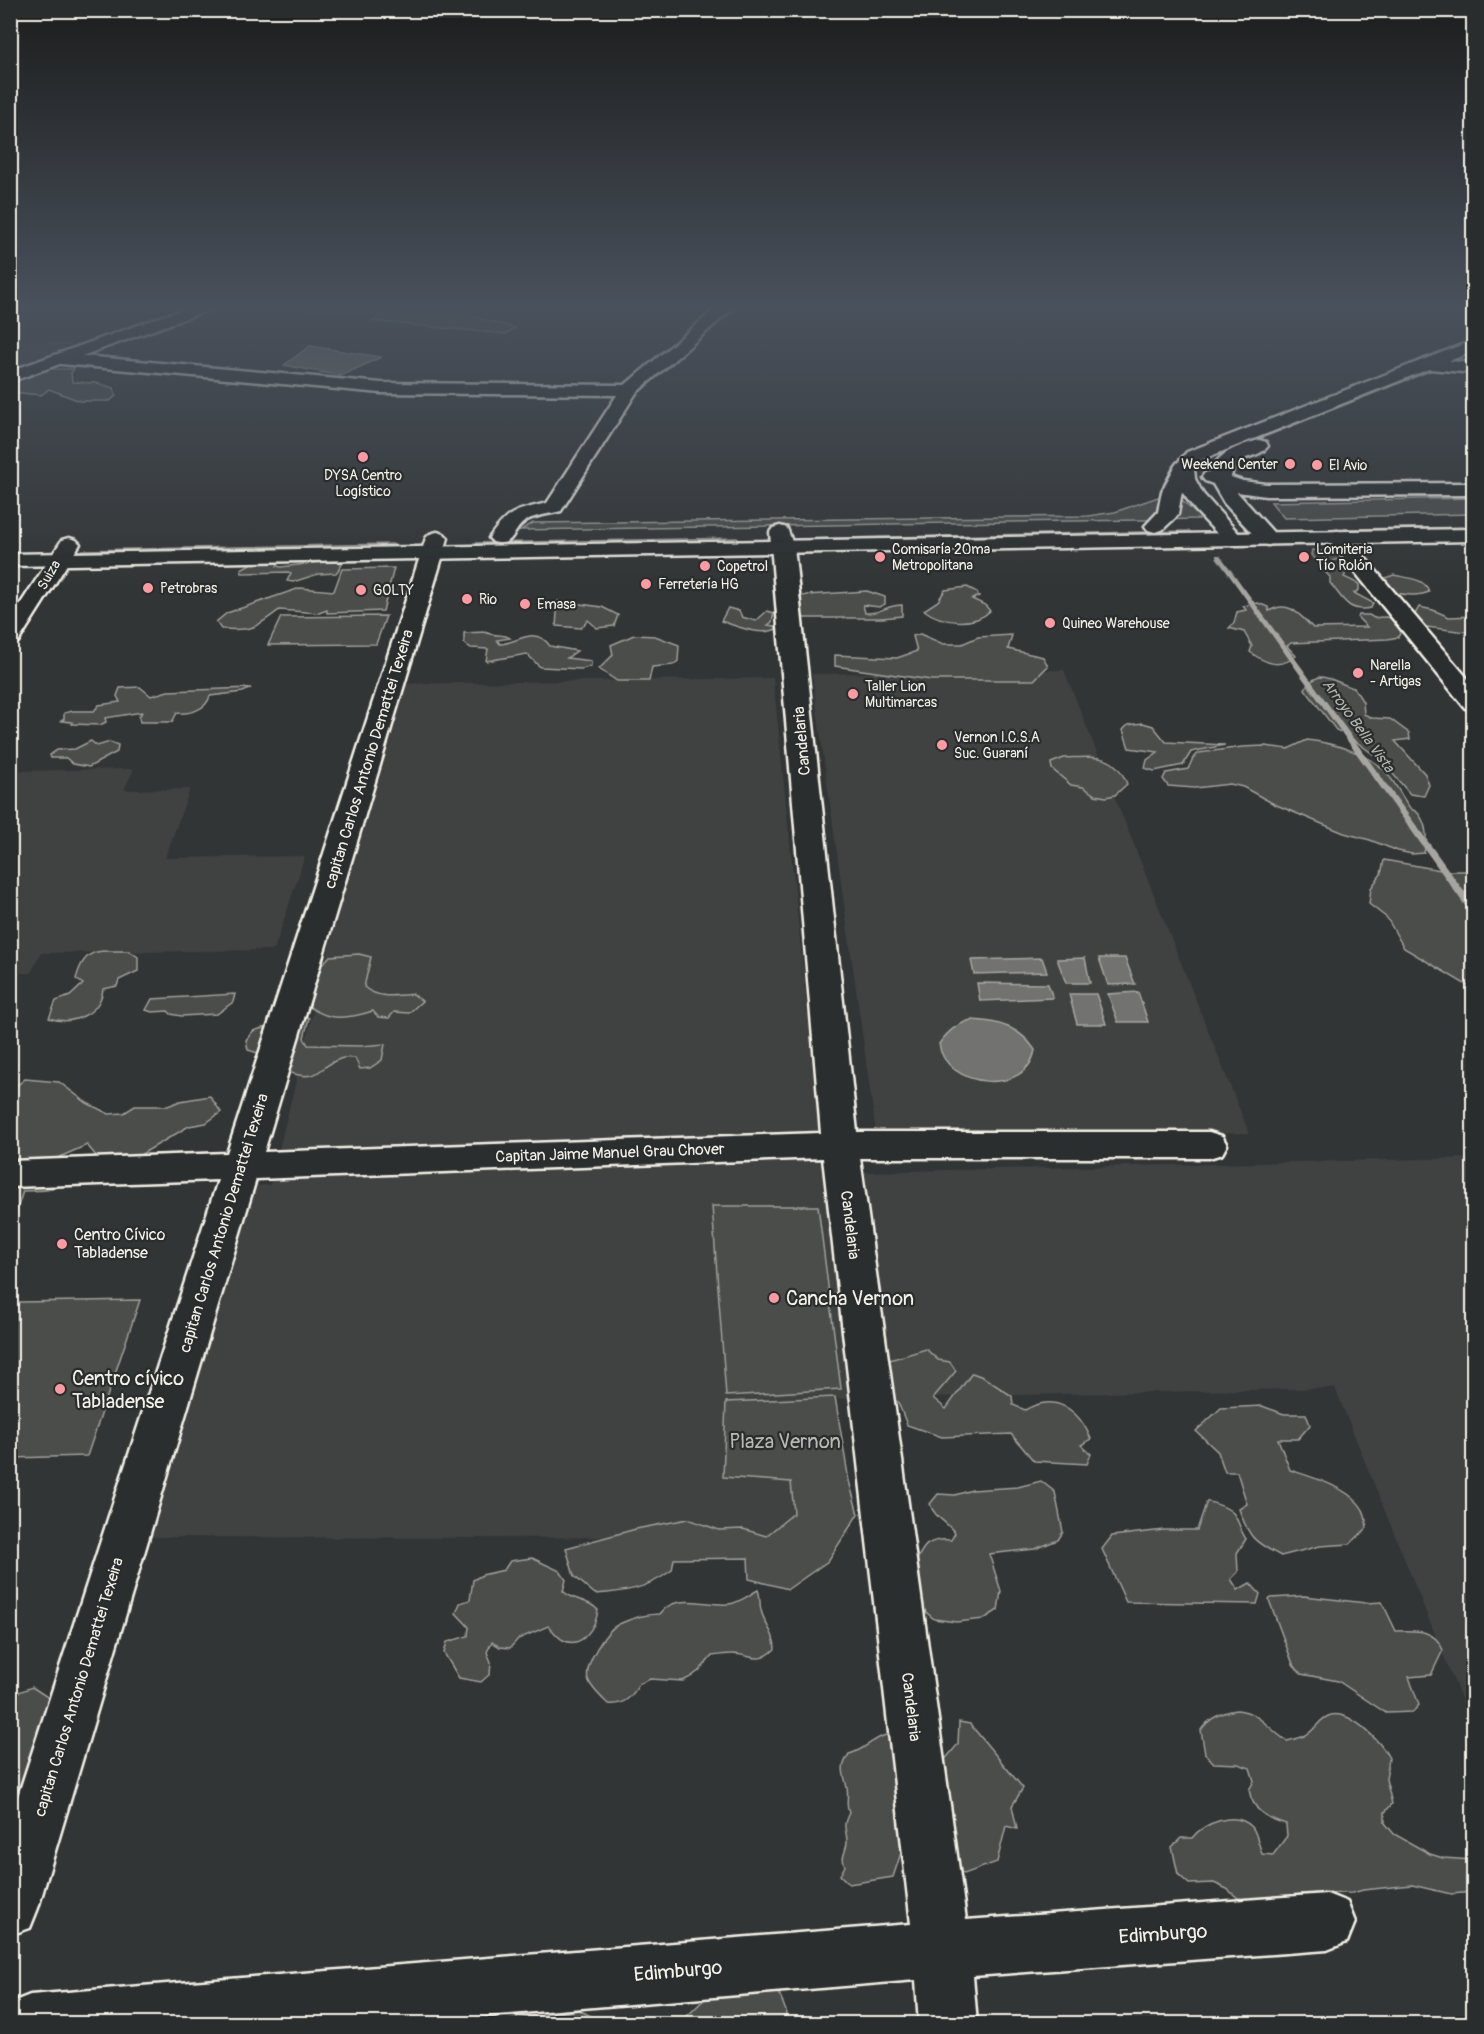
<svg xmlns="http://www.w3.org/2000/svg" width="1484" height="2034" viewBox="0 0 1484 2034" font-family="Pangolin,sans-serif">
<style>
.built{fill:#404242}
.green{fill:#4b4d4c;stroke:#a09f9a;stroke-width:1.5}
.water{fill:#727370;stroke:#a6a5a0;stroke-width:1.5}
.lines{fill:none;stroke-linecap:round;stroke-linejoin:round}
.stream{fill:#a6a5a0;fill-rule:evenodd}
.minor-casing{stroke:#f4f1e8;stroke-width:5}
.secondary-casing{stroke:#f4f1e8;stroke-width:5}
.primary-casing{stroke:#f4f1e8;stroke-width:5}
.trunk-casing{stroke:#f4f1e8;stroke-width:5}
.minor{fill:#2a2d2e;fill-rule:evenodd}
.secondary{fill:#2a2d2e;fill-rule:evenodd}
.primary{fill:#2a2d2e;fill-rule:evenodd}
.trunk{fill:#2a2d2e;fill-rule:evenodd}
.poi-dot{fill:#ff9aa2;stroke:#2a2d2e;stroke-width:2}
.labels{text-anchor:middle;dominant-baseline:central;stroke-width:4.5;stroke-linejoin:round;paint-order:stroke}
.far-poi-label{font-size:14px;fill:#f4f1e8;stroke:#2a2d2e;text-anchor:start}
.far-street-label{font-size:14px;fill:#f4f1e8;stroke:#2a2d2e}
.far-water-label{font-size:15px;font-style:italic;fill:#b3b2ac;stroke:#2a2d2e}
.street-label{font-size:16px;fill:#f4f1e8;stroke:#2a2d2e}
.poi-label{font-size:16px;fill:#f4f1e8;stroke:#2a2d2e;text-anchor:start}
.near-poi-label{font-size:20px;fill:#f4f1e8;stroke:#2a2d2e;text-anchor:start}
.near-park-label{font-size:20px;fill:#b9b8b1;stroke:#2a2d2e}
.near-street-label{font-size:20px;fill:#f4f1e8;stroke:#2a2d2e}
</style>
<rect width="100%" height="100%" fill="#323535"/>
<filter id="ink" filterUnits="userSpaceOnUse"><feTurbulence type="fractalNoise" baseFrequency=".0167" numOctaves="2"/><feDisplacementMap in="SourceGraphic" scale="12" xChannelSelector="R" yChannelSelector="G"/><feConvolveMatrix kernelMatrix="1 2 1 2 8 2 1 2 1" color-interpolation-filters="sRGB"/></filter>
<g filter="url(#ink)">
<g class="built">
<path d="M317 305 348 309 354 305H388L373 316 299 312 304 308 278 306Z"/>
<path d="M11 338 83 346 11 372Z"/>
<path d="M1064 670 1249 1133 877 1140 812 674Z"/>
<path d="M773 678 824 1173 1473 1158V1728L1335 1388 837 1399 850 1535 498 1538 151 1537 248 1186 270 1185 395 684Z"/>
<path d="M134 769 124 790 190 789 165 858 305 856 274 950 41 953 31 973H11L10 771Z"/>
</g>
<g class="green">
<path d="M397 305 468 306 471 316 515 328 506 334 372 321Z"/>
<path d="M48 369H74L71 373 72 382 96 383 114 388 116 396 110 401H80L49 389 41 395 11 392V383Z"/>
<path d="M1427 369 1433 370 1216 456 1210 455Z"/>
<path d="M1161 496 1182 501 1202 519 521 530 533 523 1088 516 1115 512Z"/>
<path d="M1473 498V514L1284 518 1271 502Z"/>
<path d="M1474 527 1473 531 1344 530 1345 529Z"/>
<path d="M1189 531 1194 534 801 542 797 539Z"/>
<path d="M737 538 741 541 471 546 474 543Z"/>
<path d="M392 544 396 546 391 549 78 552 83 550Z"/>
<path d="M1312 550 1340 554 1343 556 1341 560H1334L1333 562 1346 573 1344 577 1359 584V590L1354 593 1373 603 1371 608C1347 613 1343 598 1330 583V577L1325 572V568L1311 555Z"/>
<path d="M264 557 280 560 277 566 281 567 322 562 324 560 343 563 336 573 318 574 293 582 287 581 291 573 288 572 242 573 241 569Z"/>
<path d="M394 568 383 611 327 613V610L319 613 279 610C254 629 252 631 221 629L216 622 227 613 300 588 334 591 342 569Z"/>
<path d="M1394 575C1406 578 1426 578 1429 592 1417 597 1399 595 1388 590L1389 586 1382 579Z"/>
<path d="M967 587 977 592 979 596 972 599 985 605 990 611C974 627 941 623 924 610L938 601 945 590Z"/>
<path d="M867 591 885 597V604L879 607 863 605 865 613C881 614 886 605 902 605V616L882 618H804L794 598 807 595Z"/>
<path d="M558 601 602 607 618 615 614 626 597 628 588 620 581 628 556 626Z"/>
<path d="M1258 603 1268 607 1269 611C1289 600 1299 614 1313 628L1367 627 1358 618 1359 615H1369L1374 618C1387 616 1394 616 1404 626L1398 637 1388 639 1291 643 1287 646 1296 656C1280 669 1266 664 1250 652L1252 646 1244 632 1229 628 1234 623 1237 612 1246 610 1243 606Z"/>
<path d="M1419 607 1433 610 1449 617 1473 616V633L1427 627 1423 629 1414 616Z"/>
<path d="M728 608 739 611 742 617 756 621 767 611 774 613 772 622 768 625 780 627C763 638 739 627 721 621Z"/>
<path d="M386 616 376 644 268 645 281 617Z"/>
<path d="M485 632C493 637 503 633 510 638L497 640 500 644C517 643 536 625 550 646L577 651 567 658 591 661V666L582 669 540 667 527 654 486 661 488 649 471 648 464 643V633Z"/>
<path d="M920 634 943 644H962L978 637 1012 635 1008 649 1043 657 1048 666 1034 680H931L835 666V655L897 658 917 651 913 636Z"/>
<path d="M634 635 655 636 679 645 678 661 673 665 652 667 649 681H617L599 669 613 655 611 645Z"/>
<path d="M1319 677C1333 677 1341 685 1354 688L1363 702 1364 714 1372 718 1390 719 1409 733 1410 739 1395 741 1425 774 1429 785 1424 796 1410 794 1381 760 1347 735 1336 730 1305 689 1309 682Z"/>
<path d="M140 687 151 696 168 691 251 688 243 692 210 696C206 710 190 714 177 713L172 722H140L139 717 142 712 105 718 106 722 100 725 72 724V722L61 721 64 719V713L73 711H94L99 705 120 702 117 696 120 688Z"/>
<path d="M1143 723 1153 726 1166 742 1225 745 1191 752 1183 765 1154 771 1145 768 1147 760 1158 752 1129 748 1123 730 1128 725Z"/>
<path d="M1307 740C1332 743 1366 752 1384 770 1395 781 1401 796 1410 808 1412 810 1416 811 1418 813 1428 826 1427 838 1424 853L1412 854 1398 851 1370 840 1344 833 1274 804 1243 787 1230 784 1195 788 1168 786 1163 779 1166 773 1188 769 1193 758 1199 753 1242 747 1265 746 1288 749Z"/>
<path d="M91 741 97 746 110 742 118 745 117 752 89 767 73 764 66 758H51L50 755 57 750 75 749Z"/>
<path d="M1064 758C1094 757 1115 752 1127 784L1115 795 1106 797 1095 795 1083 787 1071 785 1052 769 1051 763Z"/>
<path d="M1384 860 1446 871H1473V895L1465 892 1458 893 1473 897V989L1404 948 1387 918 1369 904 1371 888 1381 874Z"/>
<path d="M129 951 138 957V971L119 980 117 986 103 989C100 1015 71 1026 49 1018L56 1001 70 996 83 984 76 979C85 945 99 952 129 951Z"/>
<path d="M359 954 371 957 364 987C378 999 396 996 413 994L422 1001 409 1013 394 1012 389 1018 378 1017 373 1011C338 1022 321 1020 294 994 305 973 316 972 330 956Z"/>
<path d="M235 994 233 1002 217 1014 181 1016 171 1014 168 1011 152 1012 146 1010 152 999Z"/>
<path d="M302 1016 309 1018 304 1038 308 1045 361 1046 385 1044 382 1060 370 1068 360 1069 355 1058C350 1058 344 1057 340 1059 318 1066 321 1082 291 1073L288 1062 248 1050 246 1040 253 1031Z"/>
<path d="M25 1079 59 1082 87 1103 109 1114 124 1113 135 1106H168L180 1101 210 1096 221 1112 206 1123 189 1126 135 1158 102 1163 87 1145 37 1167 11 1158V1090Z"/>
<path d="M11 1172 67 1179C56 1193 40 1190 23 1191L11 1229Z"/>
<path d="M712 1206H818L841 1389 726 1396Z"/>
<path d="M140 1300 87 1456 11 1458V1321L19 1302Z"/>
<path d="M926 1349 938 1360 950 1362 956 1371 933 1398 946 1409 972 1373 983 1377 1012 1396 1013 1405 1025 1410C1056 1392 1079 1410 1091 1439L1081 1445 1091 1454 1087 1464 1034 1461 1011 1434 942 1437 907 1425 898 1402 864 1387 873 1365Z"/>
<path d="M835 1397 849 1481 858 1514 828 1561 788 1589 749 1579 748 1558 674 1559 672 1570C647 1589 625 1592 595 1594L574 1576 566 1548 636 1529 688 1519 719 1530 743 1529 766 1536 794 1513 791 1482 723 1477 726 1402Z"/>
<path d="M1262 1406 1284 1414H1306L1310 1425 1298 1439H1278L1290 1470C1312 1477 1351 1488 1363 1510 1366 1515 1366 1523 1367 1528L1350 1544 1320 1546 1281 1556C1254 1542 1249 1538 1239 1509L1247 1504 1237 1472H1225L1218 1452 1196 1431 1221 1408Z"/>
<path d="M1041 1481 1055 1492 1063 1532 1058 1540 1035 1549 989 1554 1001 1591 998 1610 984 1619 956 1622 934 1619 920 1607 910 1576C921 1554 920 1537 951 1540L955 1533C947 1522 934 1517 930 1504L938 1494 955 1495 972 1490 1018 1487Z"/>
<path d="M1207 1501C1215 1504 1227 1506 1233 1513 1239 1520 1240 1531 1246 1539L1237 1553 1238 1572 1231 1579 1238 1590 1250 1583 1260 1594 1257 1604 1126 1602 1102 1549 1112 1536 1164 1530H1197Z"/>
<path d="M532 1558 560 1571 566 1580 563 1591C574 1602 587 1598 598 1610 596 1626 582 1650 563 1640 557 1637 553 1630 548 1626L518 1639 510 1648 500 1647 492 1642 487 1652 491 1662 490 1674 481 1682 459 1678 444 1653 447 1642 468 1636 469 1627 456 1613 460 1603 470 1600 473 1580 482 1575 504 1570 510 1561Z"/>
<path d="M758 1590C761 1597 759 1603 761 1610 764 1624 775 1633 775 1649 757 1666 752 1654 732 1654 726 1654 719 1655 712 1656 703 1667 697 1675 683 1681L650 1679 639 1684C633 1696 623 1706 608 1704 602 1698 590 1687 588 1679 584 1664 606 1630 619 1624 632 1618 647 1614 660 1614 675 1592 705 1606 728 1604 738 1604 750 1594 758 1590Z"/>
<path d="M1304 1596 1366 1603 1382 1602 1396 1631C1416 1630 1435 1629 1443 1650L1431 1675 1409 1677 1419 1705 1413 1712 1386 1713 1338 1681 1301 1674 1293 1664 1269 1600 1271 1598Z"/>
<path d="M32 1687 58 1704 11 1843V1695Z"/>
<path d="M1237 1710C1260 1712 1269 1730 1287 1741 1294 1739 1303 1738 1309 1733 1316 1728 1321 1717 1331 1715 1351 1710 1381 1742 1389 1758L1386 1779 1392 1804 1385 1812V1823L1394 1834 1430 1854 1443 1858 1473 1860V1892L1451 1894 1412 1885 1363 1890 1352 1893 1300 1894 1290 1898 1252 1901 1238 1898 1227 1889 1214 1883 1189 1884 1178 1874 1172 1847 1181 1838H1192C1204 1823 1235 1810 1252 1827 1257 1833 1259 1846 1262 1854L1273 1855 1287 1836 1286 1824C1266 1818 1253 1811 1249 1790L1254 1781 1250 1768 1238 1764 1214 1763 1205 1754 1201 1730C1210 1717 1222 1712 1237 1710Z"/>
<path d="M959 1722 970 1724 1023 1788 1012 1806 1017 1829 1006 1826 997 1862 964 1874 933 1847 923 1786 958 1744Z"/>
<path d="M886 1735 904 1751 908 1838 900 1847 901 1853 893 1877 849 1884 840 1875 845 1866C840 1855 847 1852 847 1842 847 1828 841 1829 849 1813 845 1804 849 1797 847 1788 844 1772 839 1770 849 1754 863 1751 872 1739 886 1735Z"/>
<path d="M775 1983 786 2011 785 2023 679 2024 717 1987Z"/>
<path d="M579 2010 604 2023H507V2021Z"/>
</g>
<g class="water">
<path d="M310 346 381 357 341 376 284 365Z"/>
<path d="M1042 958 1047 972 974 974 971 960Z"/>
<path d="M1085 958 1090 983H1066L1057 959Z"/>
<path d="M1099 958H1125L1135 984 1108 985Z"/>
<path d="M977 983 1048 984 1053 998 980 1001Z"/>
<path d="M1138 992 1148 1022H1118L1108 994Z"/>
<path d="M1069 994H1096L1106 1024H1077Z"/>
<path d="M971 1020C998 1021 1020 1027 1035 1050 1027 1097 945 1088 939 1044 947 1032 956 1024 971 1020Z"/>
</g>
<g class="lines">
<path class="stream" d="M1216 555H1220L1474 905V915L1471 914 1216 557Z"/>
<defs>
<g id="minor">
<path d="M720 305H737L636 393 561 511C551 514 536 515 527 520 512 528 515 548 493 542L489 538C509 510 515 511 547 503L617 395 381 393 61 364 53 359 61 354 381 383 625 385Z"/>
<path d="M1425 359 1474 363V373L1419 368 1417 364Z"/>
<path d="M780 526 787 528 794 547 857 1132H1209L1222 1136 1227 1145 1222 1154 1209 1158H860L966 1920 1327 1894 1347 1902 1355 1922 1347 1942 1327 1950 973 1976 977 2024H919L916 1980 390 2024H10V2003L30 1995 911 1924 823 1158 256 1179 38 1908 30 1928 10 1935V1821L218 1180 10 1187V1161L227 1153 426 538 430 534 437 532 444 534 448 538 264 1152 821 1133 770 532 773 528Z"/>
<path d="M1337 531 1344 533 1474 686V710L1465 708 1330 541 1326 537 1330 533Z"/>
<path d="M69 538 76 540 80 544 18 642 10 644V620L62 540Z"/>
</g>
<path id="secondary" d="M194 305H217L214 308 10 382V371Z"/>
<g id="primary">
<path d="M1474 340V351L1201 460 1194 468 1195 479 1203 494 1240 535 1244 539 1240 543 1233 545 1226 543 1195 510 1180 489 1174 467 1187 452Z"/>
<path d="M1259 440 1266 442 1268 446C1257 461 1235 452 1231 477L1243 481 1266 484 1474 483V495L1266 496 1237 492 1279 539 1275 543 1268 545 1261 543 1224 503 1213 484 1205 481 1202 477 1205 473 1212 471C1217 452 1242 445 1259 440Z"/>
</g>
<g id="trunk">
<path d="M1184 461 1191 463 1194 467 1182 491 1178 514 1175 518 1162 530 1155 532 1148 530 1145 526 1158 512 1162 491 1177 463Z"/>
<path d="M1474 529V541L10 566V554Z"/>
</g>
</defs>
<use href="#minor" class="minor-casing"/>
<use href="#secondary" class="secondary-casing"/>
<use href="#primary" class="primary-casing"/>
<use href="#trunk" class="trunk-casing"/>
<use href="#minor" class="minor"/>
<use href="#secondary" class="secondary"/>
<use href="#primary" class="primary"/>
<use href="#trunk" class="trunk"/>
</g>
</g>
<linearGradient id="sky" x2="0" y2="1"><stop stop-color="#1c1d1d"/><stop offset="0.52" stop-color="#49515c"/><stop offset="1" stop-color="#49515c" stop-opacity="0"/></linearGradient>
<rect width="1484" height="590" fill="url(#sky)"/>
<g class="poi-dot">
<circle cx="363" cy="457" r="6"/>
<circle cx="1290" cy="464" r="6"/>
<circle cx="1317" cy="465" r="6"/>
<circle cx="880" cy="557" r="6"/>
<circle cx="1304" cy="557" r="6"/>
<circle cx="705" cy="566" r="6"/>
<circle cx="646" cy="584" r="6"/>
<circle cx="148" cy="588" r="6"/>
<circle cx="361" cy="590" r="6"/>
<circle cx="467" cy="599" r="6"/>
<circle cx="525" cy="604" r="6"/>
<circle cx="1050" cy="623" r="6"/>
<circle cx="1358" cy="673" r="6"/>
<circle cx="853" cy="694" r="6"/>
<circle cx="942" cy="745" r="6"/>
<circle cx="62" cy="1244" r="6"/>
<circle cx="774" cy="1298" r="6"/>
<circle cx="60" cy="1389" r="6"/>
</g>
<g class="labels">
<g class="far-poi-label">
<text x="1278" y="464" text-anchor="end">Weekend Center</text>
<text x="1329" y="465">El Avio</text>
<text x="363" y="475" text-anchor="middle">DYSA Centro<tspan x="363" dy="16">Logístico</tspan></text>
<text x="892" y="549">Comisaría 20ma<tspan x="892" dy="16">Metropolitana</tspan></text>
<text x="1316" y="549">Lomiteria<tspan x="1316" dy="16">Tío Rolón</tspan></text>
<text x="717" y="566">Copetrol</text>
<text x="658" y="584">Ferretería HG</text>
<text x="160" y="588">Petrobras</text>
<text x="373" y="590">GOLTY</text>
<text x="479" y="599">Rio</text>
<text x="537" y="604">Emasa</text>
<text x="1062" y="623">Quineo Warehouse</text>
<text x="1370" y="665">Narella<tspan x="1370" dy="16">- Artigas</tspan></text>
<text x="865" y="686">Taller Lion<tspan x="865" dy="16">Multimarcas</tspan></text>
<text x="954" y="737">Vernon I.C.S.A<tspan x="954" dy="16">Suc. Guaraní</tspan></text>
</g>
<g class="far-street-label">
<text transform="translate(49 575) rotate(-60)">Suiza</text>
</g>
<g class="far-water-label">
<text transform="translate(1358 726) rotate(54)">Arroyo Bella Vista</text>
</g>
<g class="street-label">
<text transform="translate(802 741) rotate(-95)">Candelaria</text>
<text transform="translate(369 759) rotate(-73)">capitan Carlos Antonio Demattei Texeira</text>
<text transform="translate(610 1153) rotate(-2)">Capitan Jaime Manuel Grau Chover</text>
<text transform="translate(224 1223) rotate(-73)">capitan Carlos Antonio Demattei Texeira</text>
<text transform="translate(850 1225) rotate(83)">Candelaria</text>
<text transform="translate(79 1687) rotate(-73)">capitan Carlos Antonio Demattei Texeira</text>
<text transform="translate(911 1707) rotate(83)">Candelaria</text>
</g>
<g class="poi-label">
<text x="74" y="1235">Centro Cívico<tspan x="74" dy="18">Tabladense</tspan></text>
</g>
<g class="near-poi-label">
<text x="786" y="1298">Cancha Vernon</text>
<text x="72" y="1378">Centro cívico<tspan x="72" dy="23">Tabladense</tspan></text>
</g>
<g class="near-park-label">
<text x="785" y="1441">Plaza Vernon</text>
</g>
<g class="near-street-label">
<text transform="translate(1163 1934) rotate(-4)">Edimburgo</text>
<text transform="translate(678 1971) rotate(-5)">Edimburgo</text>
</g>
</g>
<rect width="1484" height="2034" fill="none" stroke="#2a2d2e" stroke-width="36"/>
<rect x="18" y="18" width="1448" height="1998" fill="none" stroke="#f4f1e8" stroke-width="2" filter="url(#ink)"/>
</svg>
